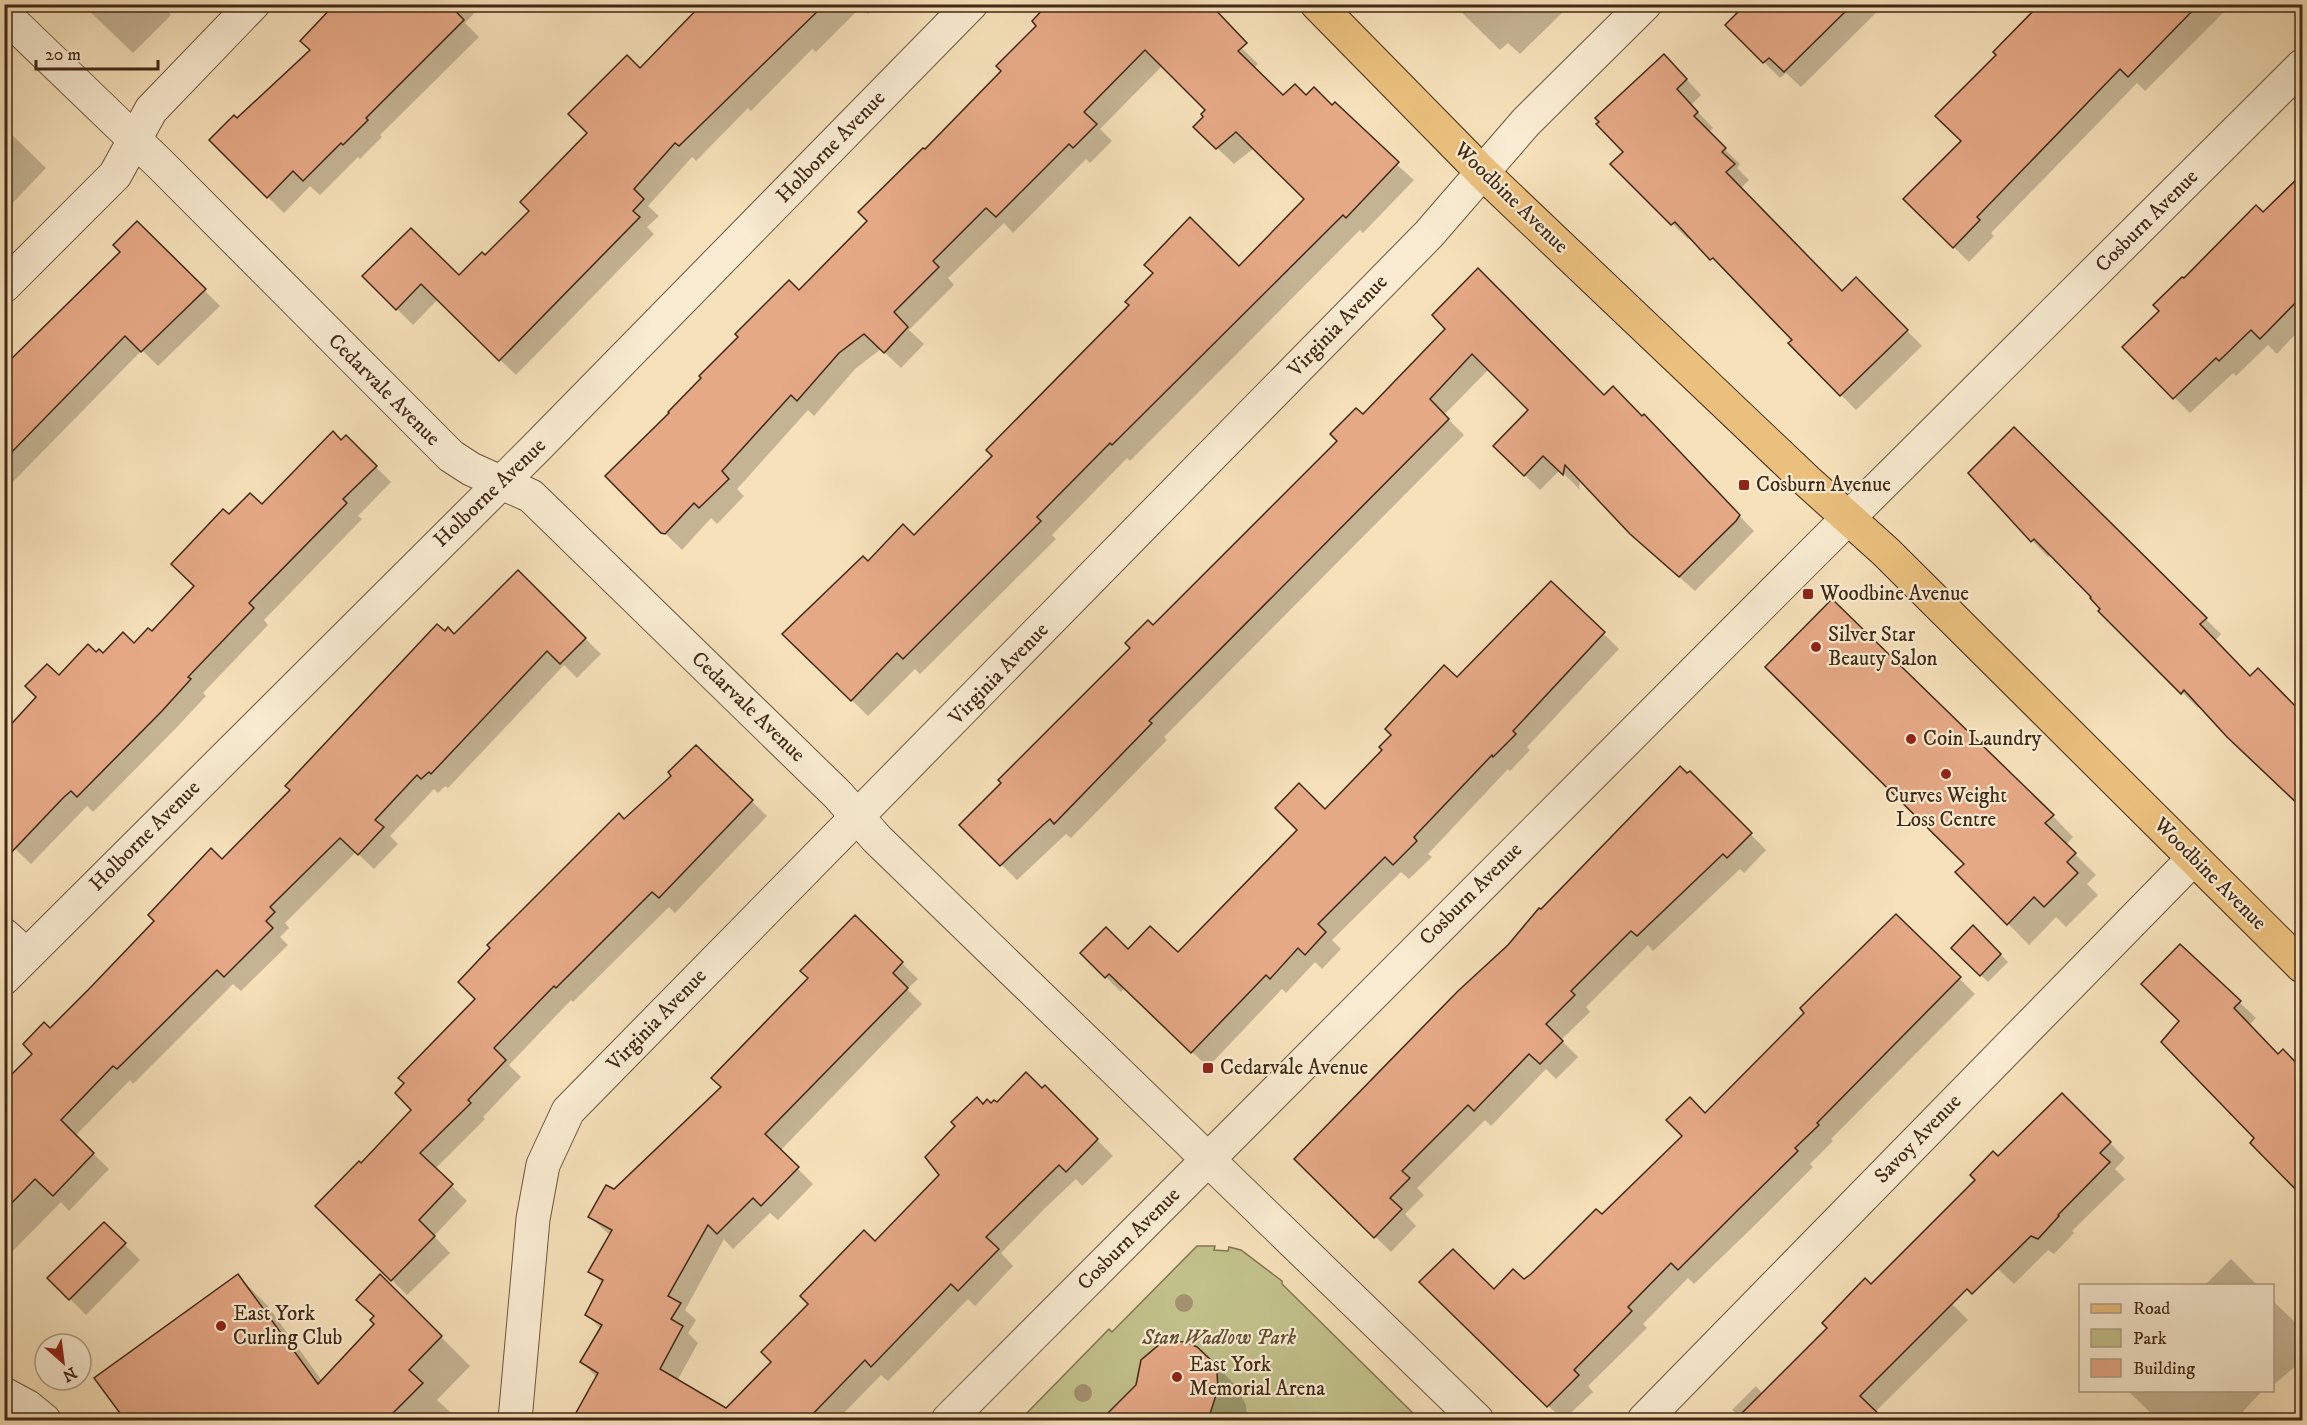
<svg xmlns="http://www.w3.org/2000/svg" width="2307" height="1425" viewBox="0 0 2307 1425" font-family="'IM FELL DW Pica',serif">
<style>
.green{fill:#c2c18b;stroke:#827450;stroke-width:1.5}
.shadow{fill:#0003}
.building{fill:#e6a986;stroke:#412815;stroke-width:1.5}
.lines{fill:none;stroke-linecap:round;stroke-linejoin:round}
.minor-casing{stroke:#6e563e;stroke-width:35}
.major-casing{stroke:#412815;stroke-width:35}
.minor{stroke:#f9ecd2;stroke-width:33}
.major{stroke:#ebc07d;stroke-width:33}
.tree{fill:#a4906f}
.poi-dot{fill:#8f2418;stroke:#f9ecd2;stroke-width:2}
.labels{text-anchor:middle;dominant-baseline:central;stroke-width:4.5;stroke-linejoin:round;paint-order:stroke}
.street-label{font-size:21px;fill:#412815;stroke:#f9ecd2}
.poi-label{font-size:21px;fill:#412815;stroke:#f9ecd2;text-anchor:start}
.park-label{font-size:21px;font-style:italic;fill:#614e32;stroke:#f9ecd2}
</style>
<rect width="100%" height="100%" fill="#f6e1ba"/>
<filter id="stains"><feTurbulence type="fractalNoise" baseFrequency=".00333" numOctaves="4"/><feColorMatrix values="0 0 0 0 .2 0 0 0 0 .09 0 0 0 0 .02 0 0 0 .5 -.17"/></filter>
<radialGradient id="worn" r=".72"><stop offset=".6" stop-color="#630" stop-opacity="0"/><stop offset="1" stop-color="#630" stop-opacity=".3"/></radialGradient>
<path class="green" d="M1197 1246H1215L1214 1250 1228 1251 1229 1247 1241 1250 1282 1281V1284L1420 1420H1020L1109 1329 1112 1332Z"/>
<g class="shadow">
<path d="M82 4H161L171 15 133 53Z"/>
<path d="M357 4H483L465 23 479 37 380 135 382 137 360 159 358 157 320 195 310 186 284 213 211 140 312 50Z"/>
<path d="M755 4H877L868 14 861 7 816 52 812 49 751 111 748 108 696 161 692 157 648 206 659 216 647 227 654 234 516 375 438 299 413 325 364 276 459 277 485 257 532 211 640 70Z"/>
<path d="M1197 4 1258 64 1254 68 1283 97H1306L1332 107 1414 180 1363 233 1360 230 1130 461 1127 458 1052 535 1056 539 920 674 915 669 868 716 784 634 868 563 914 537 1239 268 1306 199 1254 148 1234 164 1195 127 1205 117 1207 110 1163 65 1100 129 1112 141 1090 163 1086 159 1013 233 1004 223 948 278 954 285 909 330 924 344 901 368 881 349 855 369 814 416 808 410 737 489 744 496 717 524 711 518 682 550 607 476 799 292 869 221 925 152Z"/>
<path d="M1453 4H1556L1563 12 1520 54 1508 43 1500 50Z"/>
<path d="M1736 4H1885L1801 87 1786 73 1780 78 1727 25 1737 15 1731 9Z"/>
<path d="M2063 4H2232L2145 91 2137 83 1991 233 1994 236 1969 262 1905 199 1963 141 1998 55Z"/>
<path d="M1679 71 1701 95 1691 105 1713 128 1708 133 1740 164 1737 168 1749 180 1740 189 1842 293 1856 279 1922 346 1856 410 1790 343 1794 340 1691 236 1688 239 1612 164 1625 152Z"/>
<path d="M4 127 46 168 4 212Z"/>
<path d="M2302 176V327L2277 354 2268 345 2236 376 2233 373 2190 413 2124 347 2161 311 2184 281 2263 214Z"/>
<path d="M137 223 220 306 158 366 142 350 4 491V361L6 359 10 362 122 252Z"/>
<path d="M1447 329 1604 397 1642 418 1659 432 1754 531 1695 591 1648 549 1580 479 1579 489 1560 470 1540 490 1495 446 1530 410 1489 369 1444 415 1464 435 1164 737 1167 740 1071 838 1066 834 1017 880 961 825Z"/>
<path d="M2014 429 2221 634 2215 641 2250 678 2258 670 2302 714V808L2200 706 2198 708 2100 611 2102 609 2051 554 2048 557 2012 520Z"/>
<path d="M346 437 391 482 358 516 362 519 264 620 268 625 203 693 206 696 178 726 93 812 87 806 31 864 4 838 59 677 96 654 134 645 152 634 196 587 229 516 262 506Z"/>
<path d="M518 572 601 654 577 678 564 665 448 788 445 786 438 793 434 789 390 836 398 844 374 869 356 852 285 923 289 928 280 937 288 945 241 991 233 984 133 1084 130 1080 75 1136 109 1169 69 1211 61 1202 4 1260V1084L34 1054 51 1030 445 634 454 636Z"/>
<path d="M1603 633 1619 649 1527 747 1530 750 1510 771 1508 769 1428 854 1432 857 1409 879 1401 872 1332 940 1341 949 1322 969 1315 962 1286 993 1282 989 1208 1067 1125 988 1121 992 1082 953 1128 951 1178 954 1457 679Z"/>
<path d="M696 747 767 816 675 913 669 907 573 1002 571 1000 509 1065 521 1077 483 1117 485 1119 435 1169 467 1201 434 1236 450 1253 407 1295 317 1206 361 1165 414 1110 477 999 624 820 673 776Z"/>
<path d="M1690 773 1766 850 1744 873 1740 869 1653 951 1648 945 1586 1007 1590 1012 1561 1040 1578 1057 1556 1079 1546 1069 1491 1126 1485 1120 1417 1188 1424 1195 1405 1214 1416 1226 1391 1252 1296 1159 1541 911Z"/>
<path d="M2053 816 2073 837 2066 845 2096 875 2087 884 2098 895 2066 927 2056 917 2029 945 1957 872Z"/>
<path d="M1896 916 1975 994 1831 1139 1833 1141 1810 1164 1813 1167 1755 1225 1694 1284 1688 1278 1643 1324 1647 1328 1588 1386 1593 1392 1563 1420 1421 1282 1494 1291 1524 1281 1602 1217 1806 1013Z"/>
<path d="M855 917 918 979 907 989 922 1004 780 1151 813 1184 778 1220 770 1213 733 1249 724 1239 685 1310 696 1320 688 1333 698 1343 677 1381 740 1420H581L576 1416 597 1378 582 1362 601 1329 587 1315 603 1284 590 1271 611 1236 590 1217 723 1087 810 978Z"/>
<path d="M1973 927 2008 962 1988 982 1953 948Z"/>
<path d="M2180 946 2256 1018 2249 1025 2278 1056 2283 1051 2302 1071V1194L2252 1142 2256 1138 2181 1021Z"/>
<path d="M1045 1087 1113 1156 1082 1186 1076 1179 1045 1208 1001 1253 1013 1266 975 1306 968 1299 888 1381 881 1375 837 1420H805L759 1376 875 1243 941 1175 983 1106 997 1104Z"/>
<path d="M2062 1095 2125 1158 2115 1169 2125 1179 2072 1231 2074 1233 2054 1254 2048 1250 2014 1284 1957 1231 1998 1158Z"/>
<path d="M104 1224 140 1260 86 1315 49 1278Z"/>
<path d="M1902 1254 1968 1320 1875 1412 1883 1420H1727L1735 1412 1732 1410 1756 1386 1763 1394Z"/>
<path d="M2231 1259 2258 1286H2204Z"/>
<path d="M238 1276 267 1305 322 1381 376 1324 380 1276 470 1366 437 1400 451 1413 444 1420H127L96 1378Z"/>
<path d="M2272 1300 2302 1329V1361L2272 1386Z"/>
<path d="M1205 1354 1235 1385 1246 1405 1247 1420H1103L1137 1386Z"/>
<path d="M2127 1390H2263L2235 1420H2158Z"/>
</g>
<g class="building">
<path d="M335 4H449L464 20 366 118 368 120 343 145 341 143 303 181 293 171 267 198 209 140 234 115 237 118 310 50 300 41Z"/>
<path d="M702 4H825L679 146 675 143 634 189 644 199 633 211 640 217 499 361 421 284 396 310 362 276 411 228 459 275 482 252 485 255 529 211 520 202 587 133 568 114 627 55 640 68Z"/>
<path d="M1048 4H1210L1247 43 1238 51 1283 95 1295 84 1306 95 1314 87 1332 105 1335 102 1399 162 1346 218 1343 215 1112 445 1110 443 1037 517 1041 521 903 659 897 653 851 701 782 634 863 556 868 561 903 524 914 535 992 456 986 450 1129 305 1125 302 1153 273 1144 265 1190 217 1239 266 1304 199 1236 132 1216 149 1193 127 1203 117 1201 114 1205 110 1145 50 1084 112 1097 124 1073 148 1069 144 996 217 986 208 933 261 939 267 894 312 908 327 887 350 884 353 864 334 839 353 797 401 791 395 722 471 729 479 699 508 694 503 665 534 661 533 605 476 669 413 668 412 701 378 699 376 738 337 735 334 789 280 799 290 867 221 858 212 923 148 925 149 1001 71 996 66 1036 26 1032 21Z"/>
<path d="M1746 4H1853L1784 72 1769 58 1763 63 1725 25Z"/>
<path d="M2040 4H2199L2128 77 2120 69 1977 217 1980 220 1953 248 1903 199 1961 141 1935 116 1996 55 1993 52Z"/>
<path d="M1664 54 1687 79 1677 89 1698 112 1694 116 1726 148 1722 152 1735 164 1726 172 1842 291 1856 277 1908 330 1840 396 1788 343 1792 340 1713 258 1710 260 1675 222 1671 225 1610 164 1623 152 1596 124 1599 122 1595 118Z"/>
<path d="M2302 174V296L2260 339 2251 330 2219 361 2216 358 2173 399 2122 347 2159 311 2153 305 2182 277 2184 278 2256 205 2263 212Z"/>
<path d="M137 221 206 289 141 352 125 336 4 460V366L120 252 113 245Z"/>
<path d="M1478 268 1604 395 1613 386 1642 416 1644 414 1740 515 1736 521 1679 577 1630 534 1565 465 1563 475 1543 456 1524 476 1493 446 1528 410 1472 354 1430 399 1449 419 1149 721 1152 723 1054 824 1050 819 1043 825 1000 866 959 825 1001 783 998 780 1130 648 1125 643 1148 620 1153 625 1337 441 1330 434 1356 408 1363 414 1445 329 1432 315Z"/>
<path d="M2014 427 2207 618 2200 624 2250 676 2258 668 2302 713V808L2227 737 2184 690 2181 694 2098 611 2100 609 2090 598 2091 597 2034 539 2031 542 1968 473Z"/>
<path d="M333 431 341 440 346 435 377 466 343 499 347 503 249 603 254 608 188 677 191 679 162 711 77 797 71 791 63 798 4 860V732L36 697 25 686 47 664 59 675 88 644 96 652 99 649 103 653 123 632 134 643 148 628 152 631 194 586 171 564 223 509 229 514 250 493 262 504Z"/>
<path d="M518 570 586 638 560 664 547 651 431 774 429 772 421 779 417 775 375 820 384 827 358 855 340 838 270 907 275 912 266 921 273 928 224 977 217 970 117 1069 113 1066 61 1120 94 1153 53 1196 35 1179 4 1211V1082L32 1054 23 1044 44 1022 50 1028 88 990 154 921 148 915 211 848 222 859 290 790 285 786 437 624 445 631 448 627 454 634Z"/>
<path d="M1551 581 1605 632 1513 731 1516 734 1493 757 1492 755 1414 837 1417 841 1393 865 1385 857 1318 924 1326 932 1305 955 1298 948 1270 979 1266 975 1191 1053 1109 974 1105 978 1080 953 1106 927 1128 949 1150 926 1178 952 1297 830 1275 808 1299 783 1325 809 1382 750 1379 747 1391 735 1385 729 1444 665 1457 677Z"/>
<path d="M1832 599 2054 815 2045 823 2076 853 2067 862 2078 873 2044 907 2034 897 2007 925 1955 872 1964 864 1765 667Z"/>
<path d="M696 745 753 800 659 898 652 892 556 988 554 986 494 1048 506 1060 468 1100 471 1103 420 1153 453 1184 419 1220 435 1236 391 1281 315 1206 359 1161 361 1163 411 1110 395 1093 404 1083 398 1078 475 999 458 982 490 948 487 945 619 813 624 819 671 776 668 772Z"/>
<path d="M1680 766 1687 773 1690 771 1752 833 1727 858 1723 854 1637 936 1631 931 1571 991 1575 995 1546 1024 1563 1041 1540 1064 1529 1054 1474 1111 1468 1105 1402 1171 1410 1178 1390 1198 1402 1209 1374 1238 1294 1159 1458 991 1508 945 1539 908 1541 909Z"/>
<path d="M1896 914 1961 977 1817 1123 1819 1125 1795 1148 1798 1151 1739 1209 1678 1270 1671 1263 1628 1307 1632 1311 1574 1370 1579 1375 1547 1407 1419 1282 1453 1249 1494 1289 1513 1269 1524 1279 1531 1274 1596 1209 1602 1214 1682 1136 1666 1120 1690 1097 1705 1113 1804 1013 1800 1008Z"/>
<path d="M855 915 903 962 893 973 908 988 765 1134 799 1167 761 1206 753 1198 717 1234 708 1225 668 1296 681 1303 671 1319 683 1326 660 1369 726 1408 771 1362 761 1352 808 1304 800 1296 864 1230 875 1241 939 1175 925 1157 955 1126 951 1122 977 1097 983 1104 987 1099 991 1103 994 1100 997 1102 1026 1072 1042 1088 1045 1085 1098 1139 1066 1172 1059 1165 986 1237 999 1249 958 1291 951 1284 871 1367 865 1360 807 1420H572L598 1373 580 1362 602 1325 585 1315 603 1280 588 1272 612 1230 588 1217 606 1185 614 1189 721 1087 711 1078 808 978 800 971Z"/>
<path d="M1973 925 2001 954 1980 976 1951 948Z"/>
<path d="M2180 944 2241 1001 2234 1008 2278 1054 2283 1049 2302 1069V1196L2250 1143 2254 1138 2161 1042 2179 1021 2141 984Z"/>
<path d="M2062 1093 2111 1142 2100 1153 2110 1162 2058 1215 2059 1216 2038 1239 2031 1236 1972 1294 1967 1289 1860 1396 1885 1420H1735L1827 1328 1822 1323 1865 1278 1871 1284 1975 1180 1970 1175 1993 1151 1998 1156Z"/>
<path d="M104 1222 126 1243 69 1300 47 1278Z"/>
<path d="M238 1274 318 1384 374 1324 370 1320 374 1316 356 1300 380 1274 442 1336 409 1370 423 1383 386 1420H125L94 1378Z"/>
<path d="M1168 1341 1186 1342 1197 1347 1212 1361 1217 1373 1218 1389 1208 1420H1101L1136 1385 1141 1360 1160 1344Z"/>
</g>
<g class="lines">
<defs>
<g id="minor">
<path d="M4 14 161 165 451 456 471 469 531 496 838 795 877 839 1477 1420"/>
<path d="M4 286 115 175 151 110 253 4"/>
<path d="M4 935 26 955"/>
<path d="M4 978 535 449 971 4"/>
<path d="M4 1394 28 1407 44 1420"/>
<path d="M515 1420 533 1219 543 1165 568 1111 1429 234 1526 122 1645 4"/>
<path d="M948 1420 1806 560 2302 66"/>
<path d="M1644 1420 2193 859"/>
</g>
<path id="major" d="M1317 4 1483 173 1806 480 1886 552 2302 966"/>
</defs>
<use href="#minor" class="minor-casing"/>
<use href="#major" class="major-casing"/>
<use href="#minor" class="minor"/>
<use href="#major" class="major"/>
</g>
<g class="tree">
<circle cx="1184" cy="1303" r="9"/>
<circle cx="1083" cy="1393" r="9"/>
</g>
<g class="poi-dot">
<rect x="1738" y="479" width="12" height="12" rx="3"/>
<rect x="1802" y="588" width="12" height="12" rx="3"/>
<circle cx="1816" cy="647" r="6"/>
<circle cx="1911" cy="739" r="6"/>
<circle cx="1946" cy="774" r="6"/>
<rect x="1202" y="1062" width="12" height="12" rx="3"/>
<circle cx="221" cy="1326" r="6"/>
<circle cx="1177" cy="1377" r="6"/>
</g>
<g class="labels">
<g class="street-label">
<text transform="translate(831 147) rotate(-46)">Holborne Avenue</text>
<text transform="translate(1511 198) rotate(44)">Woodbine Avenue</text>
<text transform="translate(2147 221) rotate(-45)">Cosburn Avenue</text>
<text transform="translate(1338 326) rotate(-46)">Virginia Avenue</text>
<text transform="translate(384 390) rotate(45)">Cedarvale Avenue</text>
<text transform="translate(490 493) rotate(-44)">Holborne Avenue</text>
<text transform="translate(999 674) rotate(-46)">Virginia Avenue</text>
<text transform="translate(748 707) rotate(44)">Cedarvale Avenue</text>
<text transform="translate(145 836) rotate(-45)">Holborne Avenue</text>
<text transform="translate(2210 874) rotate(45)">Woodbine Avenue</text>
<text transform="translate(1471 894) rotate(-45)">Cosburn Avenue</text>
<text transform="translate(657 1020) rotate(-46)">Virginia Avenue</text>
<text transform="translate(1918 1139) rotate(-46)">Savoy Avenue</text>
<text transform="translate(1129 1239) rotate(-45)">Cosburn Avenue</text>
</g>
<g class="poi-label">
<text x="1756" y="485">Cosburn Avenue</text>
<text x="1820" y="594">Woodbine Avenue</text>
<text x="1828" y="635">Silver Star<tspan x="1828" dy="24">Beauty Salon</tspan></text>
<text x="1923" y="739">Coin Laundry</text>
<text x="1946" y="796" text-anchor="middle">Curves Weight<tspan x="1946" dy="24">Loss Centre</tspan></text>
<text x="1220" y="1068">Cedarvale Avenue</text>
<text x="233" y="1314">East York<tspan x="233" dy="24">Curling Club</tspan></text>
<text x="1189" y="1365">East York<tspan x="1189" dy="24">Memorial Arena</tspan></text>
</g>
<g class="park-label">
<text x="1219" y="1338">Stan Wadlow Park</text>
</g>
</g>
<rect width="2307" height="1425" fill="none" stroke="#f6e1ba" stroke-width="24"/>
<rect x="6" y="6" width="2295" height="1413" fill="none" stroke="#412815" stroke-width="3"/>
<rect x="12" y="12" width="2283" height="1401" fill="none" stroke="#412815" stroke-width="1.5"/>
<rect x="2079" y="1284" width="195" height="108" fill="#f9ecd2" stroke="#af9e86" stroke-width="1.5"/>
<rect x="2091" y="1304" width="30" height="9" fill="#ebc07d" stroke="#af9e86" stroke-width="1.5"/>
<text x="2133" y="1314" font-size="18" fill="#412815">Road</text>
<rect x="2091" y="1329" width="30" height="18" fill="#c2c18b" stroke="#af9e86" stroke-width="1.5"/>
<text x="2133" y="1344" font-size="18" fill="#412815">Park</text>
<rect x="2091" y="1359" width="30" height="18" fill="#e6a986" stroke="#af9e86" stroke-width="1.5"/>
<text x="2133" y="1374" font-size="18" fill="#412815">Building</text>
<g transform="translate(63 1362) rotate(152)"><circle r="28" fill="#f9ecd2" stroke="#af9e86" stroke-width="1.5"/>
<path d="M0-4.5L10 22L0 15L-10 22Z" fill="#8f2418"/>
<text y="-9" font-size="16" font-weight="bold" text-anchor="middle" fill="#412815">N</text>
</g>
<path d="M36 60v9h122v-9" fill="none" stroke="#412815" stroke-width="3"/>
<text x="45" y="60" font-size="18" fill="#412815" stroke="#f9ecd2" stroke-width="4.5" paint-order="stroke">20 m</text>
<rect width="100%" height="100%" filter="url(#stains)"/>
<rect width="100%" height="100%" fill="url(#worn)"/>
</svg>
